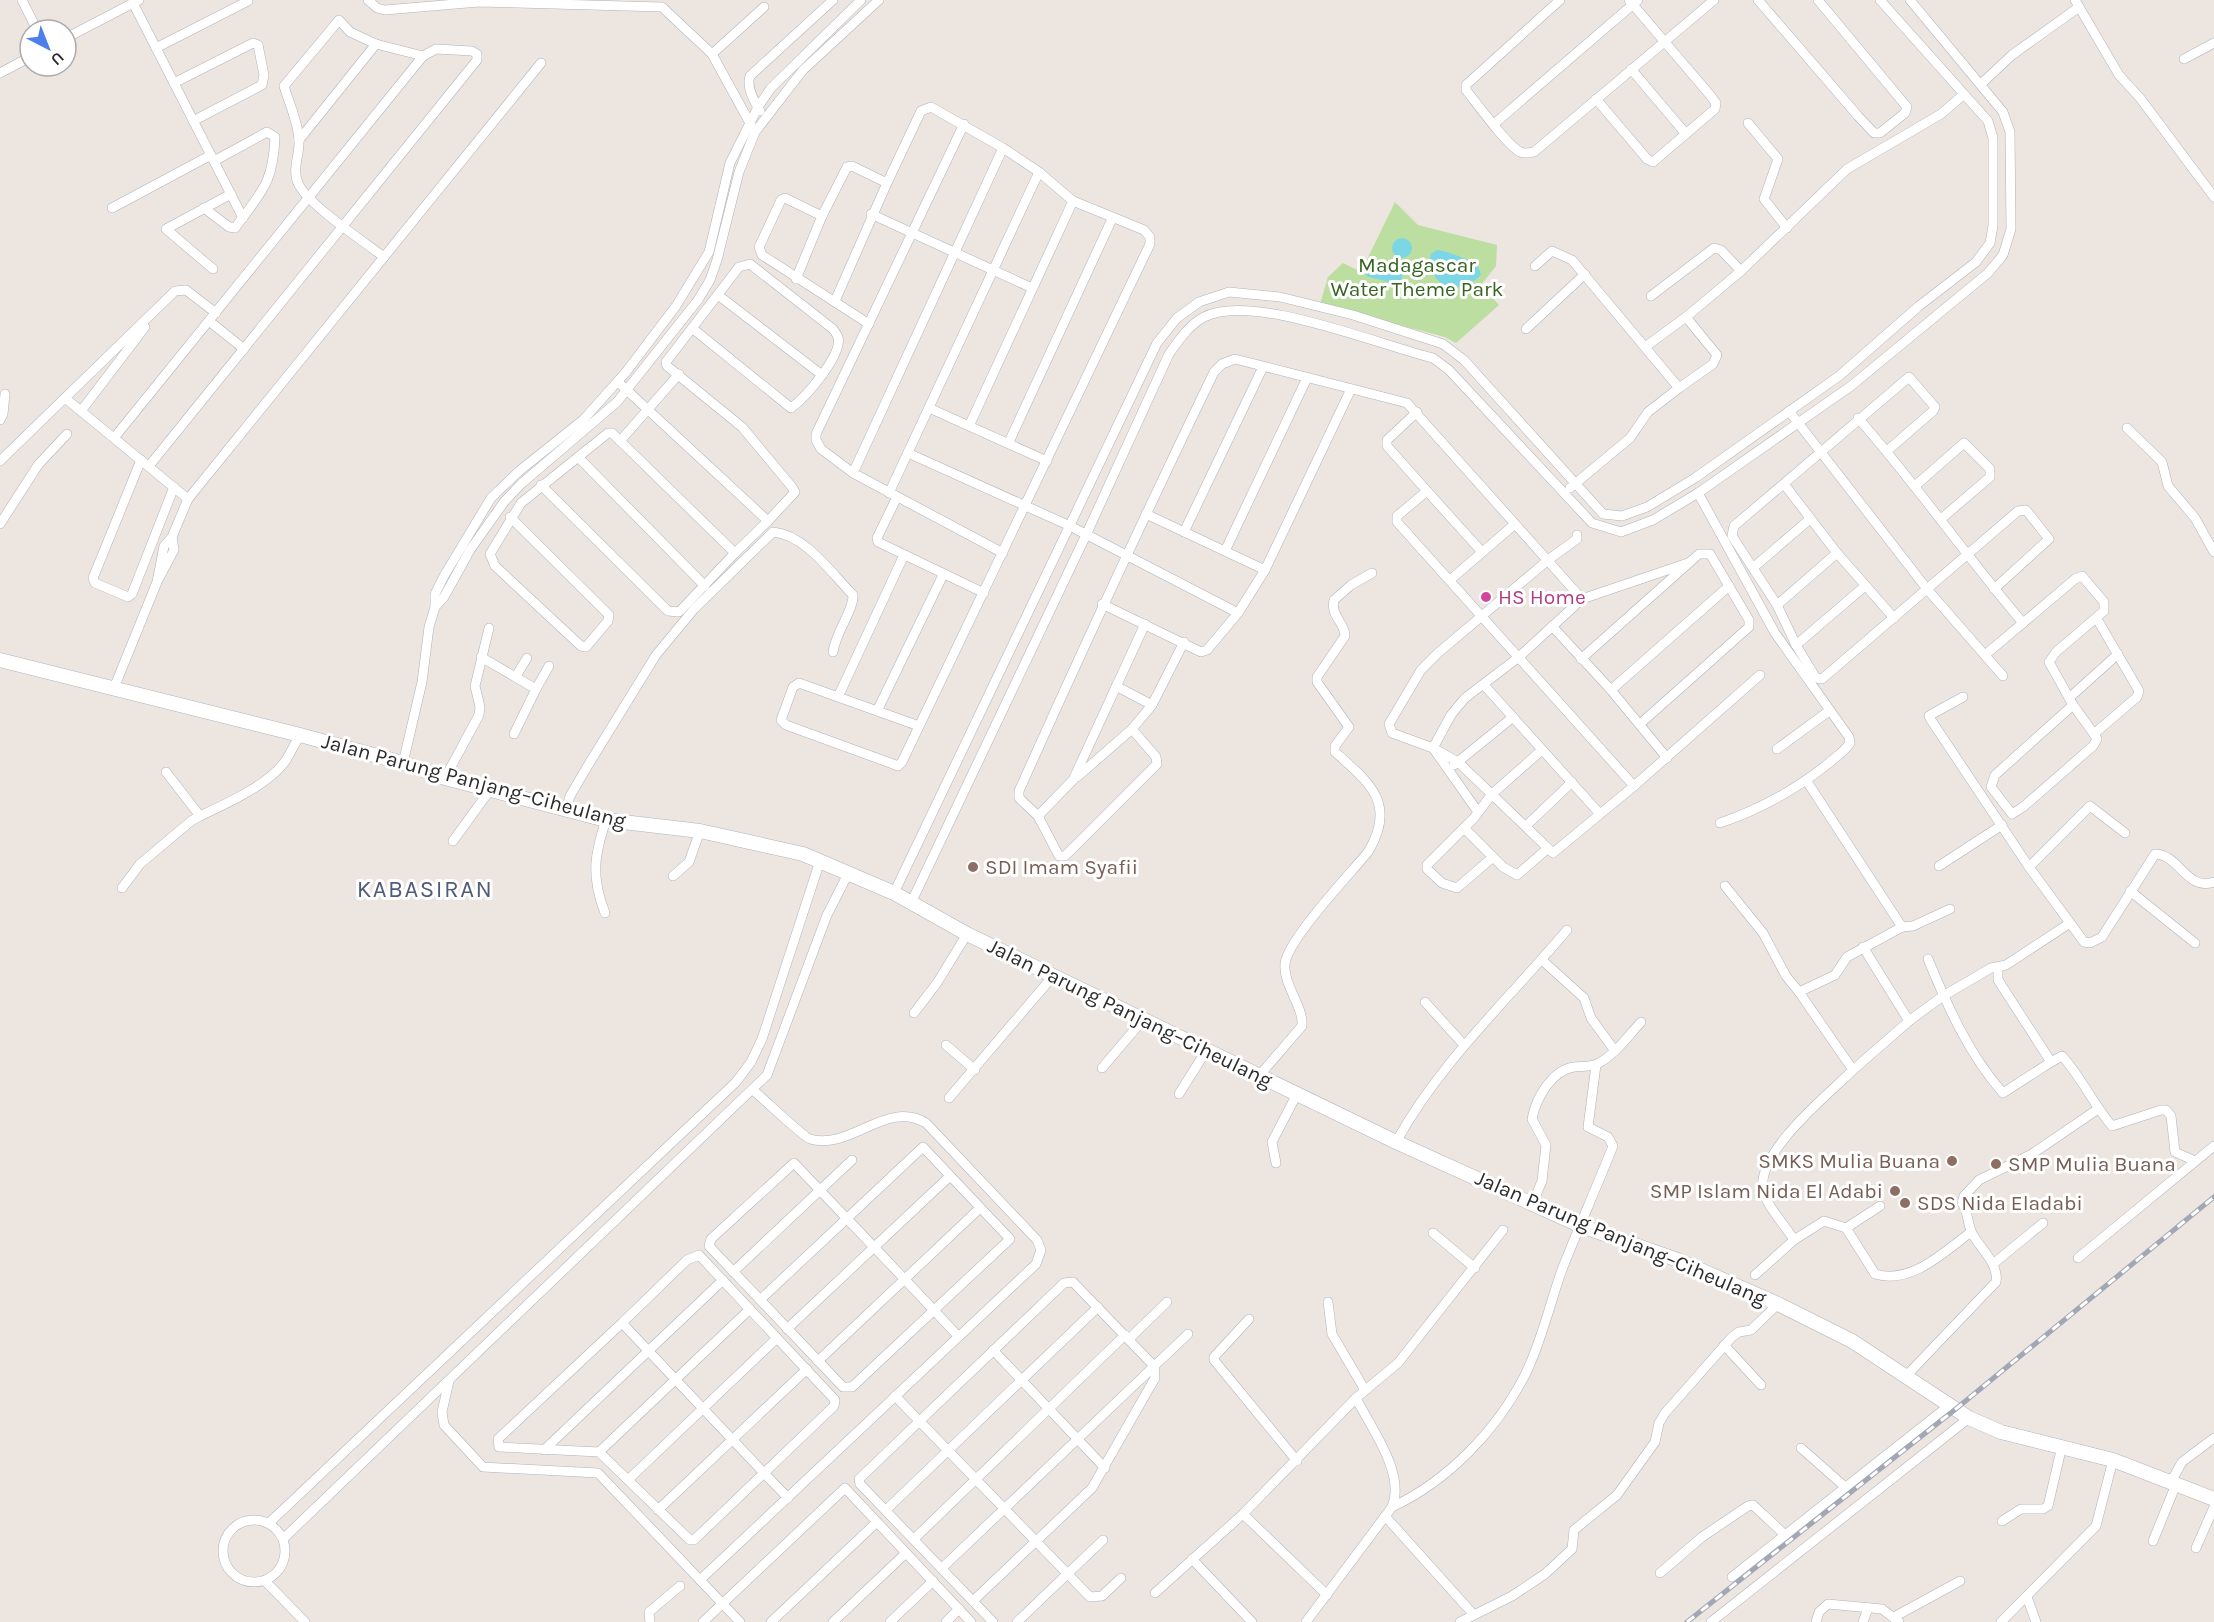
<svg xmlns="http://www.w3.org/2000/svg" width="2214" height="1622" viewBox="0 0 2214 1622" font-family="Karla,sans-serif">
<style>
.green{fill:#bddea1}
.water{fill:#7bd7e6}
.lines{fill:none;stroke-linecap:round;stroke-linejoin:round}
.street-casing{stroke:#b0b3bb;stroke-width:10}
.secondary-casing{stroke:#b0b3bb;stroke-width:15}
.street{stroke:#fff;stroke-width:9}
.secondary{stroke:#fff;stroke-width:14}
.rail-casing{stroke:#a2a7b5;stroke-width:5}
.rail{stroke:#fff;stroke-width:3;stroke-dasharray:9;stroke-linecap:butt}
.hotel-dot{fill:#d1479c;stroke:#fff;stroke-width:2}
.education-dot{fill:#8d6e63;stroke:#fff;stroke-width:2}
.labels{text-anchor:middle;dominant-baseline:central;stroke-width:6;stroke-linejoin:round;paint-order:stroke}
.park-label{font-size:21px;fill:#376421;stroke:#fff}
.hotel-label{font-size:21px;fill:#b23c85;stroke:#fff;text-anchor:start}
.street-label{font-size:21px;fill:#2c2c2c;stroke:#fff}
.education-label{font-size:21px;fill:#785e54;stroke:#fff;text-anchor:start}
.quarter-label{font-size:24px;letter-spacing:1.5px;fill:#4f5c7a;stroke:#fff}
</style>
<rect width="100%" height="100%" fill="#ece5e0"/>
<path class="green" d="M1395 202 1418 225 1497 245 1496 266 1481 285 1499 305 1456 343 1445 337 1320 304 1328 277 1343 263 1361 272Z"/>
<g class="water">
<circle cx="1402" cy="248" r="10"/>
<path d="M1437 250C1451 251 1463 260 1476 262L1481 274C1477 281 1472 281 1466 284 1446 293 1439 283 1428 267L1431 254Z"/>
<path d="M1370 260 1373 261V265L1397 271 1399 266 1405 267 1400 285 1366 276Z"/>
</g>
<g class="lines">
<defs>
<g id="street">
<path d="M22 0 37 30"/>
<path d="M368 0 377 8 385 10 479 2 662 7 712 54 751 125"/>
<path d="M1560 0 1466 85V90C1478 105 1506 144 1520 152 1525 154 1529 153 1534 152L1714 0"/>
<path d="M1758 0 1858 116 1874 133H1880L1905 113 1907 107 1818 0"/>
<path d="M2075 0 2119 75 2140 98 2214 197"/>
<path d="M133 3 243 218"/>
<path d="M66 38 139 0"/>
<path d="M156 48 248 1"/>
<path d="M712 54 764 7"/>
<path d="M2184 59 2214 43"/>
<path d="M1631 69 1686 134"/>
<path d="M0 73 30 57"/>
<path d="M174 83 253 43 258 45 264 75 262 85 193 121"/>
<path d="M1981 84 2012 55 2079 7"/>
<path d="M1596 99 1647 159 1653 162 1715 109 1716 103 1710 95 1629 0"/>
<path d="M760 111C754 101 746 87 750 76L833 0"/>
<path d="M1748 123 1778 159 1764 199 1787 228"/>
<path d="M964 124 816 434V440L821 449 853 473 1003 553"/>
<path d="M1494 124 1638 0"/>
<path d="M299 140 376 44"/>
<path d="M112 208 211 155"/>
<path d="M204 208 229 227 235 228C262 191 273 184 275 137L267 132 214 161"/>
<path d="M871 214 1032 288"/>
<path d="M1535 266 1552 251 1572 260 1679 388 1648 412 1630 438 1570 488"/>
<path d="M213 269 166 229 231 194"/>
<path d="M796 279 822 216"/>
<path d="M718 295 822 375"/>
<path d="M1651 296 1714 248 1721 250 1741 271"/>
<path d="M835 301 887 183"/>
<path d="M209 321 244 349"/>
<path d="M869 324 762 255 759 247 781 200 785 198 822 216 847 167 852 166 887 183 921 111 931 107 1003 148 1039 172 1073 201 1144 230 1150 237V244L902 762 898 766 893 764 786 725 781 720 793 687 799 683 919 726"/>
<path d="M692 328 791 408C805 398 843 355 838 337 838 336 833 329 833 329L750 264 739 267 666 362 667 366 742 427 792 487 795 492 768 521"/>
<path d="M1526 329 1585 274"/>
<path d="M1645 347 1686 317 1741 271 1847 169 1941 114 1963 95"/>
<path d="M1679 388 1713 364 1717 355 1686 317"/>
<path d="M65 398 188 499"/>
<path d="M929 408 1047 461"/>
<path d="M81 411 145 327"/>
<path d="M1789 411 1927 589 2003 676"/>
<path d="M1417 412 1387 440V446L1427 491 1397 516V522L1634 786"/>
<path d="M1858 418C1916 484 1966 556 2023 623"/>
<path d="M0 420 3 414 5 394"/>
<path d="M970 424 1073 201"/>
<path d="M2127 428 2162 462 2168 486 2195 518 2214 552"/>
<path d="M114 438 423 56"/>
<path d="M620 441 679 374"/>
<path d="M1009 442 1112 219"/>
<path d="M1887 451 1933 411 1935 407 1909 377 1734 526 1732 536 1777 605 1796 645 1816 678 1822 679 2018 511 2026 510 2049 539 1994 589"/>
<path d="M908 453 1070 526 1238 613"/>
<path d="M578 457 705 586"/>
<path d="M141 460 93 578 95 583 128 597 132 594 174 487"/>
<path d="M0 461 175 291 186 290 216 313"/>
<path d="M149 466 477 60V54L472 51 436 49 423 56 376 44 350 32 339 20 284 86C289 103 298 122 299 140 300 155 291 170 299 185 310 206 363 241 384 257"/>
<path d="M853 473 1003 148"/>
<path d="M1784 484 1837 553 1894 618"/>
<path d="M541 485 668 611 679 612 735 553"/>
<path d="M1916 485 1964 443 1990 469V477L1941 519"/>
<path d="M1427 491 1482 552"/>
<path d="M889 493 1039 172"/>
<path d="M1698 493 1775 633 1849 737 1850 743C1845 751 1837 756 1830 762 1796 790 1761 809 1720 823"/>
<path d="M897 497 877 538 878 542 984 593"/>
<path d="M1146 514 1265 570"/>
<path d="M510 517 609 615 608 621 586 647 581 646 495 566 490 554 521 503 608 433H612L735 553 768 521 618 382"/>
<path d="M0 524 38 465 67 434"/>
<path d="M1184 532 1263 367"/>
<path d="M1577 535V539L1548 560 1438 653 1421 670 1389 724 1392 733 1433 748 1458 762 1553 853 1634 786 1760 675"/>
<path d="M1225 551 1307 378"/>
<path d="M1754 567 1810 519"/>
<path d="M158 580 174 550 172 537"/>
<path d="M1450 580 1515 524"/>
<path d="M1102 604 1201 652 1207 650 1238 613 1265 570 1351 389"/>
<path d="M1777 605 1837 553"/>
<path d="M435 607V594L444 576 491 498 518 472 583 420 626 372 676 306 709 252 730 163 758 107 771 88 861 0"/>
<path d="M1552 626 1611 690 1667 758"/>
<path d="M1796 645 1865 586"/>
<path d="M1985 655 2075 579 2082 576 2104 602V611L2056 652 2049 662 2073 705 2094 734 2137 697 2139 691 2097 619"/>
<path d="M481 657 536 689 549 666"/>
<path d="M1581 659 1699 554H1710L1749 620V627L1640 724"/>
<path d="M516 676 527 658"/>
<path d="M1484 685 1600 814"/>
<path d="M1116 686 1152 705"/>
<path d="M114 688 157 582 164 546 172 537 188 499 541 63"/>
<path d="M1611 690 1729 586"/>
<path d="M838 697 904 555"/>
<path d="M1963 697 1932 714 1929 716 1931 720 2029 867 2084 942 2090 943 2102 937 2155 854C2179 854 2187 892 2214 882"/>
<path d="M2069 698 2118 654"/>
<path d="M2073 705 1995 775 1991 787 2012 814 2023 807 2093 746 2097 739 2094 734"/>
<path d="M877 711 943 575"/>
<path d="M1132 729 1156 757 1157 764 1065 856H1059L1038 816 1019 798V791C1082 650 1147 511 1214 372L1222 364 1235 359 1407 403 1582 599"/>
<path d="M514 734 536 689"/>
<path d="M1777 749 1829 711"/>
<path d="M403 763 422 682 429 627 435 607 444 597 470 550 504 502 521 484 617 402 698 300 710 280 717 260 739 172 755 132 803 70 879 0"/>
<path d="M1454 765 1513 717"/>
<path d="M1077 777 1132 729 1152 705 1184 642"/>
<path d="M445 778 479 715 480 707 475 686 489 628"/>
<path d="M566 810 570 796 590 762 656 655 694 609 773 532C806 535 832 574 853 595 854 610 836 631 833 652"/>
<path d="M1478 812 1433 748 1451 715 1465 698 1519 657 1582 599 1688 563"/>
<path d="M200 816C226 804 270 784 286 760 291 752 295 743 300 735"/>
<path d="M1038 816 1073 780 1145 624"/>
<path d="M1527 825 1572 782"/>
<path d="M1464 828 1503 867 1517 875 1547 849"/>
<path d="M453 841 490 790"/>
<path d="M1493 857 1457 888 1442 883 1427 869V865L1474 818 1492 794 1542 750"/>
<path d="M1939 866 2002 825"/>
<path d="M2029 867 2090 806 2125 833"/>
<path d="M673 876 689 862 700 831"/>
<path d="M1725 886 1763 933 1786 976 1799 992"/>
<path d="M122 888 140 864 191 821 200 816 166 772"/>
<path d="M2130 891 2195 943"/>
<path d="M894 893 1157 343 1177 318 1199 302 1229 292 1280 297 1353 315 1443 344 1464 360 1603 514 1622 516 1647 507 1695 478 1839 376 1919 306 1976 262 1990 243 1993 226V138L1988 121 1880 0"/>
<path d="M911 903 1086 535 1169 354C1179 340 1189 325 1204 317 1251 292 1379 345 1433 358L1449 370 1592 523 1621 532 1653 520 1698 493 1851 386 1988 273 2003 255 2011 229 2010 132 2003 112 1910 0"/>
<path d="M605 913C591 877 594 856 606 820"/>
<path d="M1902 927 1913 926 1950 909"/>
<path d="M1863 947 1909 1021"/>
<path d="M1928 959C1947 1005 1969 1055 2003 1093L2051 1062"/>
<path d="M1542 960 1584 998 1591 1018 1615 1051"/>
<path d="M1998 968V980L2051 1062 2062 1056C2082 1078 2093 1104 2112 1126L2161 1110H2166L2171 1116 2175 1152 2195 1161"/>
<path d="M1425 1002 1464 1045"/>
<path d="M914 1013 937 983 967 934"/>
<path d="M946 1045 975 1070"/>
<path d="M1102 1068 1142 1021"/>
<path d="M1853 1070 1909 1021 1943 996 1991 968 2006 965 2070 923"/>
<path d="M1259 1076 1302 1026C1304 1007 1283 985 1285 964 1287 940 1351 873 1368 852 1397 804 1370 783 1335 752V746L1349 727 1317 682V677L1345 636C1345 622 1330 616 1334 600L1351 585 1372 573"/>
<path d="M1179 1094 1206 1051"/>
<path d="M949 1098 1054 975"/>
<path d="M1396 1142C1441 1061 1508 1000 1567 930"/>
<path d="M1276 1163 1272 1142 1297 1094"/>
<path d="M1533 1202 1542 1181 1546 1145 1532 1119C1536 1098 1552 1070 1574 1067 1581 1066 1591 1067 1597 1064 1615 1055 1628 1036 1641 1022"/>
<path d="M1846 1228 1875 1274C1911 1285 1944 1252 1971 1232"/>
<path d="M1433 1233 1475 1268"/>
<path d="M1794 1240 1824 1221 1846 1228 1880 1206"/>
<path d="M2078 1258 2214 1146"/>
<path d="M1993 1264 2043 1223"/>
<path d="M733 1272 852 1160"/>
<path d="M1755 1275 1794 1240C1785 1225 1766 1206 1763 1189 1757 1151 1829 1094 1853 1070L1799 992 1835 975 1847 957 1902 927 1806 780"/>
<path d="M760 1300 923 1147 1010 1239 852 1387H843L709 1246 711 1239 794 1163C849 1221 904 1278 958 1336"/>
<path d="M1328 1302 1332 1334 1365 1390"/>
<path d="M1249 1319 1214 1357V1360L1297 1461"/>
<path d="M622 1323 687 1260 699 1255 835 1400 834 1406 694 1540H690L599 1452 499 1447 498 1439 622 1323 764 1473 788 1498"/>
<path d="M787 1329 950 1176"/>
<path d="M1129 1339 1167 1302"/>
<path d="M1724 1345 1761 1385"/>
<path d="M993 1350 1105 1468"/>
<path d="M818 1361 980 1208"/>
<path d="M1907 1375 1996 1282C1999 1264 1981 1249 1973 1235 1967 1225 1969 1213 1962 1203L1964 1196 1979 1180 2032 1154 2098 1109"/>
<path d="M449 1381 442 1412 444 1425 483 1467 598 1473 700 1580 1036 1264 1041 1250 1037 1240 926 1123C887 1099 850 1151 810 1139 803 1137 764 1099 754 1091"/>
<path d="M895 1396 1090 1597 1102 1596 1121 1578"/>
<path d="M1801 1448 1844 1486"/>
<path d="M544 1450 723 1280"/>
<path d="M599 1452 750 1309"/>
<path d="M629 1479 777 1338"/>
<path d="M2172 1480 2182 1462 2214 1438"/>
<path d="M1392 1507C1448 1481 1497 1430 1525 1375 1542 1341 1550 1302 1563 1267 1579 1227 1597 1186 1613 1146L1608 1137 1588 1127 1596 1065"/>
<path d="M658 1510 807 1369"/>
<path d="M886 1510 1098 1307"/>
<path d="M1243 1514 1327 1595"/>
<path d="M1385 1516 1473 1614"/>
<circle cx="254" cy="1551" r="31"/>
<path d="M2002 1521 2021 1509H2043L2048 1506 2062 1446"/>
<path d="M269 1523 736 1082 751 1062 762 1039 820 861"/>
<path d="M283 1539 767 1075 827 915 849 872"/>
<path d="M914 1539 1125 1335"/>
<path d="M2153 1541 2177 1482"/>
<path d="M2196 1548 2214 1507"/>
<path d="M1192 1559 1252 1622"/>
<path d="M942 1568 1188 1334"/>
<path d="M1660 1573 1702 1537 1748 1506 1753 1505 1784 1534"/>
<path d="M1732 1577 1951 1404"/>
<path d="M700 1580 740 1622"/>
<path d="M265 1581 305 1622"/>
<path d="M1155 1593 1243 1514 1356 1398 1398 1363 1503 1230"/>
<path d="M2027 1597 2036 1622"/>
<path d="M973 1601 1092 1488 1155 1378 1154 1366 1073 1282 1064 1283 859 1479 860 1484 993 1622"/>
<path d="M1894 1617 1960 1581"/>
<path d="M650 1622 649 1612 680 1586"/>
<path d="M703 1622 845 1488 971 1622"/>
<path d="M771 1622 877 1522"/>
<path d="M833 1622 906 1553"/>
<path d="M890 1622 933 1581"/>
<path d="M946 1622 959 1609"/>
<path d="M1017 1622 1103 1540"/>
<path d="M1306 1622 1392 1507C1406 1474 1371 1428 1356 1398"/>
<path d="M1460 1622 1512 1596 1545 1574 1572 1549 1574 1530 1617 1495 1655 1442 1659 1423 1665 1413 1732 1337 1739 1332 1751 1330 1778 1304"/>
<path d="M1711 1622 1969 1418"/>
<path d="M1816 1622 1819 1612 1828 1604 1882 1609 1899 1622"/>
<path d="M1863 1622 1868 1608"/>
<path d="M2001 1622 2096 1526 2113 1460"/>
</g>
<path id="secondary" d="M0 660 300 735 403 763 445 778 606 820 700 831 803 854 894 893 967 934 1396 1142 1581 1226 1678 1260 1778 1304 1852 1341 1969 1418 2001 1432 2113 1460 2214 1499"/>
</defs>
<use href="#street" class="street-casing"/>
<use href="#secondary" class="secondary-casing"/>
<use href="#street" class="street"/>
<use href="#secondary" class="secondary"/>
<defs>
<path id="rail" d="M1687 1622 1957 1408 2214 1197"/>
</defs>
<use href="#rail" class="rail-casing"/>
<use href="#rail" class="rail"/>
</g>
<circle class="hotel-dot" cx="1486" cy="597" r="6"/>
<g class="education-dot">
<circle cx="973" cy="867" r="6"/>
<circle cx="1952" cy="1161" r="6"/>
<circle cx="1996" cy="1164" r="6"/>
<circle cx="1895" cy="1191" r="6"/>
<circle cx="1905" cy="1203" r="6"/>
</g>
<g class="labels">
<g class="park-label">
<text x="1417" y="265">Madagascar<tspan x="1417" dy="24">Water Theme Park</tspan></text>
</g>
<g class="hotel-label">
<text x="1498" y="597">HS Home</text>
</g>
<g class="street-label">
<text transform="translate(474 781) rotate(15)">Jalan Parung Panjang–Ciheulang</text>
<text transform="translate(1130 1013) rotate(26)">Jalan Parung Panjang–Ciheulang</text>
<text transform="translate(1621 1238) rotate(23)">Jalan Parung Panjang–Ciheulang</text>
</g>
<g class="education-label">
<text x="985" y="867">SDI Imam Syafii</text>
<text x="1940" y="1161" text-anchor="end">SMKS Mulia Buana</text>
<text x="2008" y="1164">SMP Mulia Buana</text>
<text x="1883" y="1191" text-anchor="end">SMP Islam Nida El Adabi</text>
<text x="1917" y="1203">SDS Nida Eladabi</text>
</g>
<g class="quarter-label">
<text x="425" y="889">KABASIRAN</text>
</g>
</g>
<g transform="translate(48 48) rotate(138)"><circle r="28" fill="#ffffff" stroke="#ababab" stroke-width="1.5"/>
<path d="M0-4.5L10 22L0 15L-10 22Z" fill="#4d7eec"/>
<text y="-9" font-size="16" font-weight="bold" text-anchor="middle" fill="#2c2c2c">U</text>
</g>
</svg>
